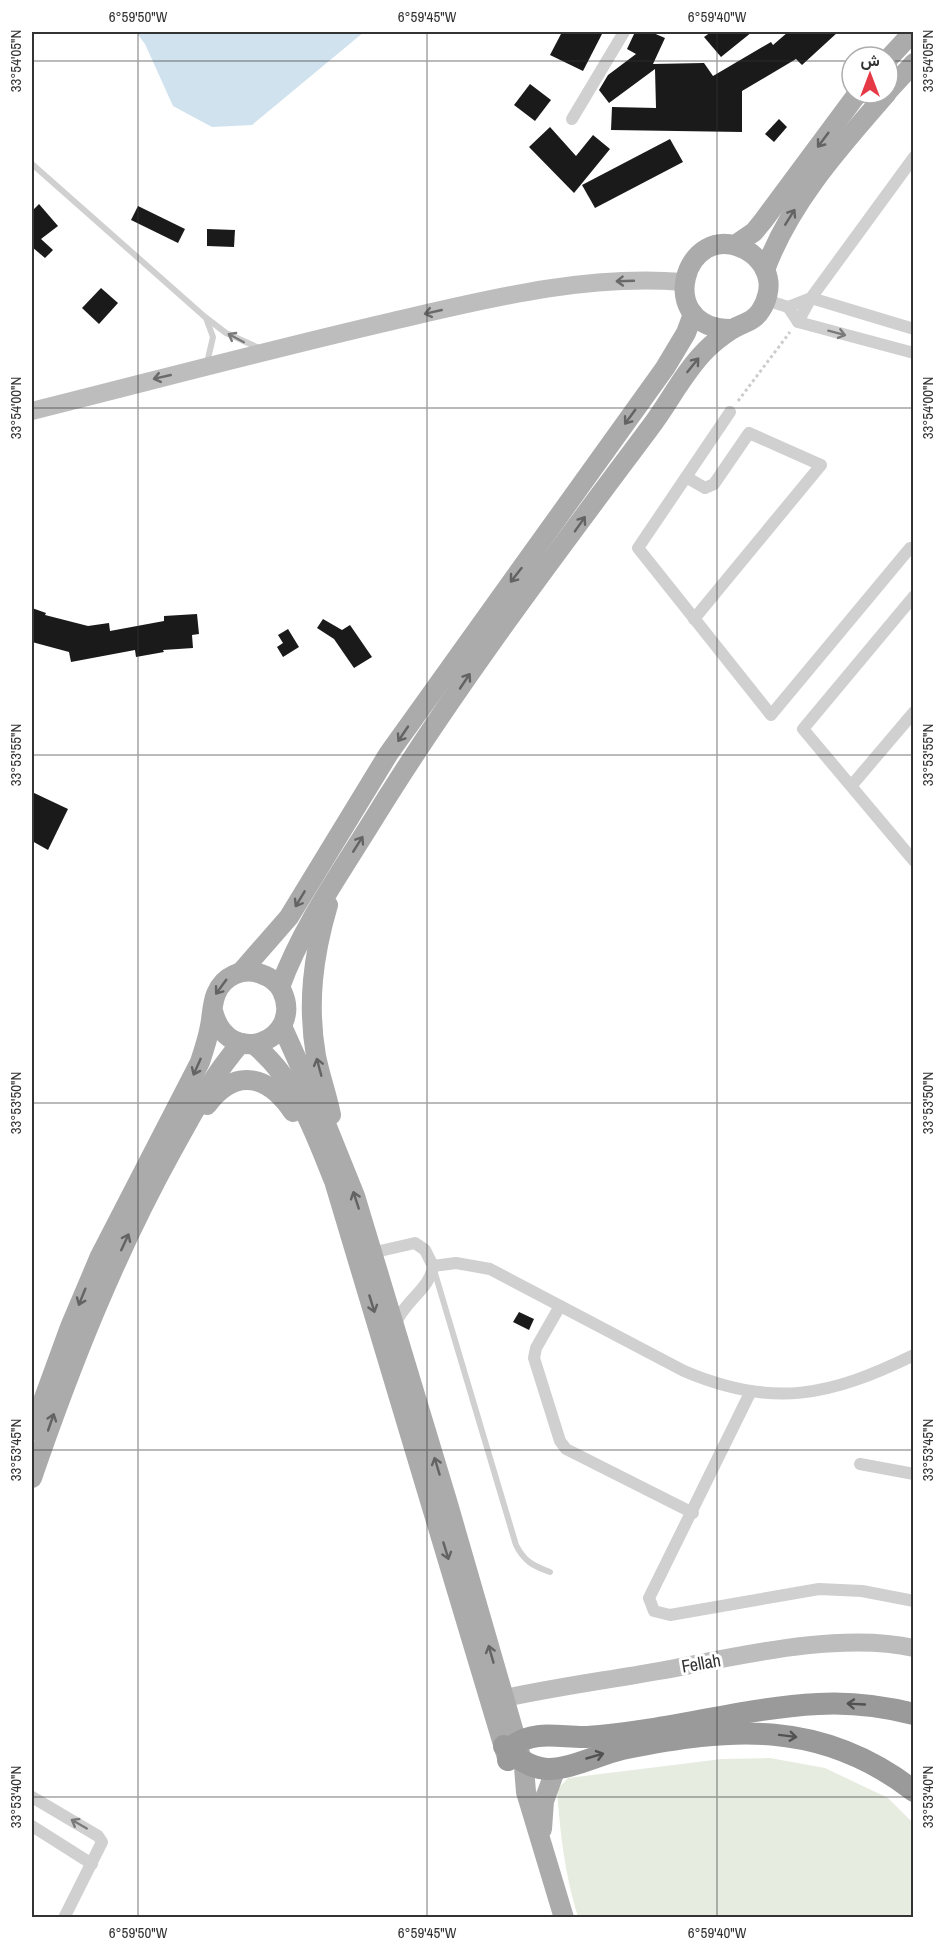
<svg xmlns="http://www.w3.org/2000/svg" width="945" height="1949" viewBox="0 0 945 1949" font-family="'Archivo Narrow',Vazirmatn,sans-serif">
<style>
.green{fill:#e6ecdf}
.water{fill:#cfe2ee}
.building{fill:#1a1a1a}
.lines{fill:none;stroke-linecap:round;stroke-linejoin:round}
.path{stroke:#cdcdcd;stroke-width:3;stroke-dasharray:3 3;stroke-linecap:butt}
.lane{stroke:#d0d0d0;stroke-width:6}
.street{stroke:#d0d0d0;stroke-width:12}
.secondary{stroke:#bdbdbd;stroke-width:18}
.primary{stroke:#ababab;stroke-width:20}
.highway{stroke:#9a9a9a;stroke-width:22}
.oneway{stroke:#636363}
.oneway2{stroke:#6a6a6a}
.oneway3{stroke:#7a7a7a}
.oneway4{stroke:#525252}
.ticks{fill:none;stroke:#333;stroke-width:1.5;stroke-opacity:0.45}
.labels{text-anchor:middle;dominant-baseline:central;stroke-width:6;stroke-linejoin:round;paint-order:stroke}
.street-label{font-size:18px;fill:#333;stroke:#fff}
.neatline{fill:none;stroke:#333;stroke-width:2}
.ticks-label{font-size:15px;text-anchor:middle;fill:#333}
</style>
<rect width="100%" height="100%" fill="#fff"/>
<path class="green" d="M770 1758 825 1768 888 1798 913 1823V1917H578C565 1876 560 1833 557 1790L568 1778 722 1759Z"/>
<path class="water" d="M136 32H364L252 125 212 127 173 106 145 44Z"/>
<g class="building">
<path d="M562 32H603L583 71 550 55Z"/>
<path d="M635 32H651L665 38 653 64 704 63 713 76 771 42 773 45 788 32H838L802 65 796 59 742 91V132L611 130 612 107 656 108 655 69 609 103 599 90 608 75 636 54 627 49Z"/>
<path d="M711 32H752L721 57 704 37Z"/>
<path d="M530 84 551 100 535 121 514 105Z"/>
<path d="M779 119 787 127 774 142 765 134Z"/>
<path d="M550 127 576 156 593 135 610 149 574 193 529 147Z"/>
<path d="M670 139 683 162 595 208 582 185Z"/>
<path d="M39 204 58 226 41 239 53 250 45 258 32 247V211Z"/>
<path d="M138 206 185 229 178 243 131 220Z"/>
<path d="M207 229 235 230 234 247 207 246Z"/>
<path d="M101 288 118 303 99 324 82 308Z"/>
<path d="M32 608 46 613 45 615 88 626 109 623 110 631 164 621V616L197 614 199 634 192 635 193 648 163 650 164 652 136 657 135 650 71 662 69 652 32 642Z"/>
<path d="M323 619 342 630 350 625 372 657 354 668 334 639 317 628Z"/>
<path d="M288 629 299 647 283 657 277 647 283 643 278 635Z"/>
<path d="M32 792 68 809 48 850 32 841Z"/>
<path d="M519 1312 534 1319 529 1330 513 1322Z"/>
</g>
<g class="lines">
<path class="path" d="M738 401 790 332"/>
<g class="lane">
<path d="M32 164 205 317 226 333 259 348"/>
<path d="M206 318 213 337 207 363"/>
<path d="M434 1270 516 1545C524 1561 533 1566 550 1572"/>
</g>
<g class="street">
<path d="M572 119 624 32"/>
<path d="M766 300 788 307 798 322 914 353"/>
<path d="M788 307 811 298 914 329"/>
<path d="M798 322 811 298 914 157"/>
<path d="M730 412 638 548 771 715 910 548"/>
<path d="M686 477 705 488 714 484 749 433 821 465 694 619"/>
<path d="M914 596 803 729 914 861"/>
<path d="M852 785 914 712"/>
<path d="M371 1253 415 1243 425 1250 433 1266C431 1288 404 1301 395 1325"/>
<path d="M433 1266 456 1263 490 1269 684 1371C773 1409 830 1396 914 1355"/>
<path d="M560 1306 536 1348 534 1358 560 1441 566 1449 693 1513"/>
<path d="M751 1391 649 1598 654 1611 670 1615 819 1589 862 1591 914 1601"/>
<path d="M860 1464 914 1474"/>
<path d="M32 1797 98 1836 102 1842 64 1918"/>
<path d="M32 1826 92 1864"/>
</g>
<g class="secondary">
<path d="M32 411C152 381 272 349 393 321 488 299 585 274 683 282"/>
<path d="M492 1701C547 1688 603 1681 659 1671 735 1657 838 1631 914 1648"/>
</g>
<g class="primary">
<path d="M888 59 913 32"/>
<path d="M888 91 914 63"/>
<path d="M735 245 754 232 763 221 858 93"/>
<path d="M765 270C790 202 840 147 887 93"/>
<path d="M328 905C313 956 307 1004 316 1056 320 1076 327 1095 331 1115"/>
<path d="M241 972 289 917 389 753 665 368 686 333 693 314"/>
<path d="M280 987C301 930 336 879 368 828 453 689 552 559 649 429 669 403 683 373 706 350 713 343 722 336 731 330 742 323 754 322 761 310 767 301 770 288 768 279 766 267 756 255 746 250 684 217 652 331 733 329"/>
<path d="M282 1026 326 1124 355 1196 448 1504 524 1767 526 1792 564 1918"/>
<path d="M253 1044C296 1078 314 1132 334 1181L508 1761"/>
<path d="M207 1105C236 1066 269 1076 293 1112"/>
<path d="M32 1431 70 1327 100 1256 200 1062C204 1050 208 1038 210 1026 212 1016 212 1004 216 994 223 976 243 967 261 974 270 977 278 983 282 991 305 1040 228 1071 213 1011"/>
<path d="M32 1478C71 1365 114 1256 172 1151 193 1113 212 1076 241 1043"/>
<path d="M542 1829 544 1801 556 1768"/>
</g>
<g class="highway">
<path d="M504 1746C516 1757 529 1768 547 1769 569 1770 600 1754 622 1749 731 1727 821 1719 914 1791"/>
<path d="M508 1760 513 1746C534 1729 562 1738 587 1737 665 1732 741 1708 818 1704 851 1702 882 1706 914 1714"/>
</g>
</g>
<defs><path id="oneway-shaft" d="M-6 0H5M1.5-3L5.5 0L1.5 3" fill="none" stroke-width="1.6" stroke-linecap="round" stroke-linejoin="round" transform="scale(1.5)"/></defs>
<g class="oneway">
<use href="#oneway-shaft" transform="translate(823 140) rotate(127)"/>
<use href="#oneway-shaft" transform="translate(790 217) rotate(-58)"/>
<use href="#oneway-shaft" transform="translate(693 365) rotate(-51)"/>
<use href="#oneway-shaft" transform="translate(630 417) rotate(126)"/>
<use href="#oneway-shaft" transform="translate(580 524) rotate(-55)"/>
<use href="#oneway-shaft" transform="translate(516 575) rotate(128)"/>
<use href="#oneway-shaft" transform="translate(465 681) rotate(-56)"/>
<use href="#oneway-shaft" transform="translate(403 734) rotate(124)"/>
<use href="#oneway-shaft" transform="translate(358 844) rotate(-58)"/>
<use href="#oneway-shaft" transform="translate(300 899) rotate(121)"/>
<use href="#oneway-shaft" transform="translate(221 987) rotate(126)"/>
<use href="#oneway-shaft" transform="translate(197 1067) rotate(114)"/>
<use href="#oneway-shaft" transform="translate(319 1067) rotate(-105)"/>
<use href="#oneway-shaft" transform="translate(356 1200) rotate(-108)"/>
<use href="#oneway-shaft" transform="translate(125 1242) rotate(-65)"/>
<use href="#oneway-shaft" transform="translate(82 1297) rotate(112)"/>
<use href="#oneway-shaft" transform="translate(372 1304) rotate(73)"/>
<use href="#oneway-shaft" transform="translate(51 1422) rotate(-71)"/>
<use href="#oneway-shaft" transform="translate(437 1466) rotate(-107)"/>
<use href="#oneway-shaft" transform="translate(446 1551) rotate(73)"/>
<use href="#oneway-shaft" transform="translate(491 1654) rotate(-106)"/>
</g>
<g class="oneway2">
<use href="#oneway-shaft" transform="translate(625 281) rotate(178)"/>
<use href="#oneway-shaft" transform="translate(433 312) rotate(167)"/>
<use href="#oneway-shaft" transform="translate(162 377) rotate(167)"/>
</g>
<g class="oneway3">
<use href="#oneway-shaft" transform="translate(837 333) rotate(15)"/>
<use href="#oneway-shaft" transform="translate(236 338) rotate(-152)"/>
<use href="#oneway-shaft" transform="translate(79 1824) rotate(-150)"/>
</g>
<g class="oneway4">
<use href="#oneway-shaft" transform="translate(856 1704) rotate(-177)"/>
<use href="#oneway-shaft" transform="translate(788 1736) rotate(7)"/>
<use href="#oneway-shaft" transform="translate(595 1756) rotate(-16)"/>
</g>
<path class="ticks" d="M138 32V1918M427 32V1918M717 32V1918M32 61H852M888 61H914M32 408H914M32 755H914M32 1103H914M32 1450H914M32 1797H914"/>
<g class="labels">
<g class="street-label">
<text transform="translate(701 1663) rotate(-10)">Fellah</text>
</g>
</g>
<rect width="945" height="1949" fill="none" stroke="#ffffff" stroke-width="66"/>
<g transform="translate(870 75)"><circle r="28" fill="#ffffff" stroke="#adadad" stroke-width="1.5"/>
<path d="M0-4.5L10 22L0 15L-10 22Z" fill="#e63946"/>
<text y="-9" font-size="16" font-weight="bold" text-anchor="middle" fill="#333333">ش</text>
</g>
<rect x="33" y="33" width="879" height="1883" class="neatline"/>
<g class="ticks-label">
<text x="138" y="22">6°59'50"W</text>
<text x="427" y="22">6°59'45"W</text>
<text x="717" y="22">6°59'40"W</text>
<text transform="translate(16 61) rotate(-90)" y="5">33°54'05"N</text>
<text transform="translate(928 61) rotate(-90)" y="5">33°54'05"N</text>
<text transform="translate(16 408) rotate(-90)" y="5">33°54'00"N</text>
<text transform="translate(928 408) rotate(-90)" y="5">33°54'00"N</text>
<text transform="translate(16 755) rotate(-90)" y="5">33°53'55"N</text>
<text transform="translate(928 755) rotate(-90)" y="5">33°53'55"N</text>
<text transform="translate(16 1103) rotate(-90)" y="5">33°53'50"N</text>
<text transform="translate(928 1103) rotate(-90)" y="5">33°53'50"N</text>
<text transform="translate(16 1450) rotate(-90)" y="5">33°53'45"N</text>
<text transform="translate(928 1450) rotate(-90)" y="5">33°53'45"N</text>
<text transform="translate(16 1797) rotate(-90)" y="5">33°53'40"N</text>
<text transform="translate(928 1797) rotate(-90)" y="5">33°53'40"N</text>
<text x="138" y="1938">6°59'50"W</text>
<text x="427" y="1938">6°59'45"W</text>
<text x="717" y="1938">6°59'40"W</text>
</g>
</svg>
